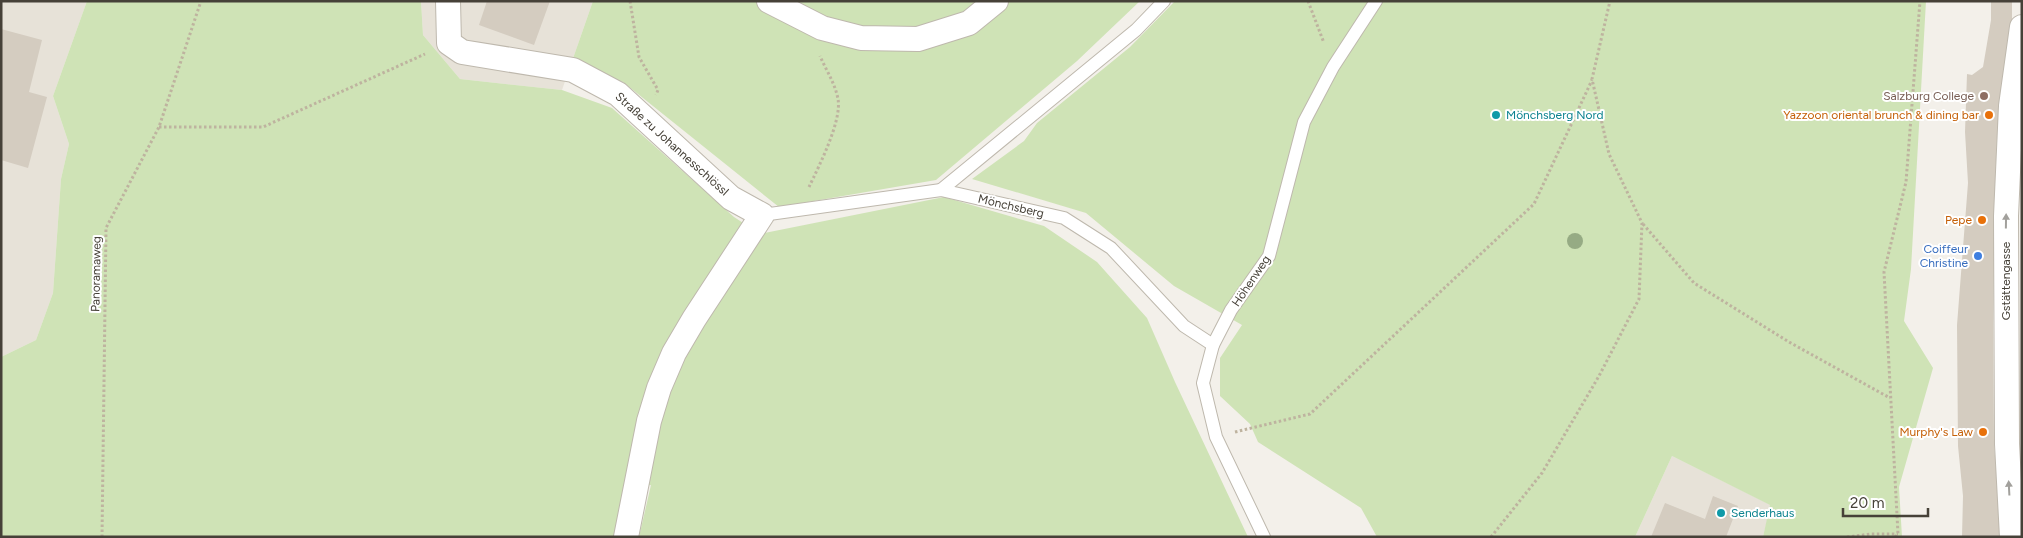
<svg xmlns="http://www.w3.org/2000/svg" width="2023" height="538" viewBox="0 0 2023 538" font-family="Figtree,sans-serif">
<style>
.residential{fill:#e7e2d8}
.green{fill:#cfe3b6}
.building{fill:#d4ccc0}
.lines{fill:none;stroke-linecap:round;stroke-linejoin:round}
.lane-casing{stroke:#beb8ad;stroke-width:14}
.street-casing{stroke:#beb8ad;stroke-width:26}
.path{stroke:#beb39f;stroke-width:3;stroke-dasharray:2.5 2.5;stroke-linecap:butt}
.lane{stroke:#fff;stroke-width:12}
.street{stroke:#fff;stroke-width:24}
.tree{fill:#96ab84}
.oneway{fill:#a2a09c}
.education-dot{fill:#8d6e63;stroke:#fff;stroke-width:2}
.culture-dot{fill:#0f9aa8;stroke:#fff;stroke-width:2}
.food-dot{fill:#e8710a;stroke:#fff;stroke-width:2}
.shop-dot{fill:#3f7fe0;stroke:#fff;stroke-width:2}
.labels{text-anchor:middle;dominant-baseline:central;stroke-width:4;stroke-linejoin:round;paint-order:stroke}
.education-label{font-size:12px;fill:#785e54;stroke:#fff;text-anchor:end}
.culture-label{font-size:12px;fill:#0d838f;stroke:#fff;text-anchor:start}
.food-label{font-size:12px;fill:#c56008;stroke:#fff;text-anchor:end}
.street-label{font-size:12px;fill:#464138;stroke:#fff}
.shop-label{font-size:12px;fill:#366cbe;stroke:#fff;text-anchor:end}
</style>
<rect width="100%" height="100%" fill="#f3f0ea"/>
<g class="residential">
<path d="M1 1H87L53 96 69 144 61 179 53 293 36 340 1 357Z"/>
<path d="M421 1H593L562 90 460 79 423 35Z"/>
<path d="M1672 456 1771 505 1763 537H1635Z"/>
</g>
<g class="green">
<path d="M87 1H421L423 35 460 79 562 90 612 108 734 217 760 234 944 197 1044 226 1097 262 1147 318 1175 382 1248 537H639L651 485 623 489 614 537H1V357L36 340 53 293 61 179 69 144 53 96Z"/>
<path d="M593 1H1140L1077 61 936 180 779 207 623 82 570 67Z"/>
<path d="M1175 1H1926L1911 269 1904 321 1933 368 1899 487 1902 537H1763L1770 505 1672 456 1635 537H1377L1361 508 1258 442 1250 424 1220 396V358L1242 325 1174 286 1086 213 972 179 1024 141 1037 123 1130 47Z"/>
</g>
<g class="building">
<path d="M487 1H550L534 45 479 25Z"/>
<path d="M1991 1H2012V25L2004 71 1997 137 1995 185 1993 324 1994 443 2001 537H1962L1963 496 1958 446 1957 325 1968 183 1965 132 1967 74 1972 75 1983 67 1991 20Z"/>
<path d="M1 29 42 40 29 92 47 97 28 168 1 160Z"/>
<path d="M1713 496 1738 506 1726 537H1651L1665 503 1705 519Z"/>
</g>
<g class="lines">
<defs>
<g id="lane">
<path d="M941 190 1136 30 1164 1"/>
<path d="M762 215 941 190 1064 218 1111 248 1184 326 1213 345"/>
<path d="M1264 537 1216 437 1203 383 1213 345 1231 310 1269 256 1304 122 1333 67 1376 1"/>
</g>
<g id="street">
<path d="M448 1 449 43 462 52 573 70 618 94 731 198 762 215 694 319 674 353 659 388 649 421 626 537"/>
<path d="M769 1 822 28 861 38 918 39 969 23 996 1"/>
<path d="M2012 537 2007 444 2006 216 2011 106 2022 27"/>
</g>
</defs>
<use href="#lane" class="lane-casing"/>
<use href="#street" class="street-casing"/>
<g class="path">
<path d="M630 1 639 57 658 90 656 95"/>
<path d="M1308 1 1324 43"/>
<path d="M159 127H263L425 54"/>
<path d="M809 187C819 166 842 121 838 99 835 83 826 70 820 56"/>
<path d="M1643 224 1694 283 1789 342 1890 398"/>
<path d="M1235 432 1310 414 1534 204 1592 80"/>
<path d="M102 537 106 228 159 127 201 1"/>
<path d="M1491 537 1542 473 1599 376 1639 299 1642 223 1609 154 1592 79 1610 1"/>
<path d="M1847 537 1871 534H1898"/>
<path d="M1895 537 1898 534 1884 272 1906 182 1920 1"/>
</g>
<use href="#lane" class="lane"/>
<use href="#street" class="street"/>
</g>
<circle class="tree" cx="1575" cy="241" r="8"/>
<defs><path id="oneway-solid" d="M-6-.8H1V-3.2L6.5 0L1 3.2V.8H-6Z" transform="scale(1.25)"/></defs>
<g class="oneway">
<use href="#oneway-solid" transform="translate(2006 221) rotate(-89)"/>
<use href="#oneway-solid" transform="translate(2009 488) rotate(-93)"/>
</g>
<circle class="education-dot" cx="1984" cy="96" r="5"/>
<g class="culture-dot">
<circle cx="1496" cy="115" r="5"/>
<circle cx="1721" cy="513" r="5"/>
</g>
<g class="food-dot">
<circle cx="1989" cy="115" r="5"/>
<circle cx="1982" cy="220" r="5"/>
<circle cx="1983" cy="432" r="5"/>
</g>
<circle class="shop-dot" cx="1978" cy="256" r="5"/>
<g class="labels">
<g class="education-label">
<text x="1974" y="96">Salzburg College</text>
</g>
<g class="culture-label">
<text x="1506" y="115">Mönchsberg Nord</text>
<text x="1731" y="513">Senderhaus</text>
</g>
<g class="food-label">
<text x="1979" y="115">Yazzoon oriental brunch &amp; dining bar</text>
<text x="1972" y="220">Pepe</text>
<text x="1973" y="432">Murphy's Law</text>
</g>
<g class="street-label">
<text transform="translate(672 144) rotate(42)">Straße zu Johannesschlössl</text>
<text transform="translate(1011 206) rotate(13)">Mönchsberg</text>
<text transform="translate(96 274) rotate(-89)">Panoramaweg</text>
<text transform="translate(1251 281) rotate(-56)">Höhenweg</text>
<text transform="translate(2006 281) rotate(-90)">Gstättengasse</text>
</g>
<g class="shop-label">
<text x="1968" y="249">Coiffeur<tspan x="1968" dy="14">Christine</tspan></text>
</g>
</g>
<rect width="2023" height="538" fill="none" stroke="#464138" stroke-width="5"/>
<path d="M1843 508v8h85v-8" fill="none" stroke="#464138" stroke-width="2.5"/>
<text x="1850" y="508" font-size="15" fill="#464138" stroke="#ffffff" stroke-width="4" paint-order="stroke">20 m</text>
</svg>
